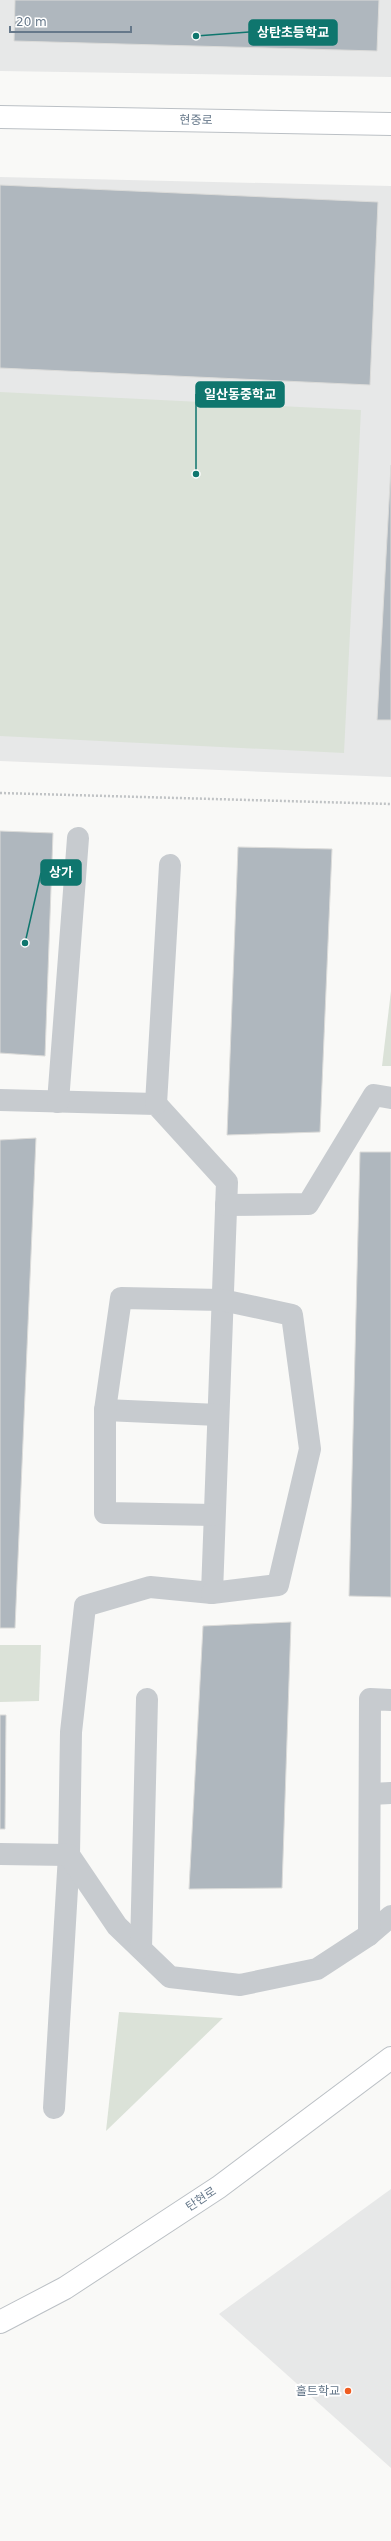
<svg xmlns="http://www.w3.org/2000/svg" width="391" height="2541" viewBox="0 0 391 2541" font-family="'DejaVu Sans','Noto Sans KR',sans-serif">
<style>
.built{fill:#e7e8e8}
.green{fill:#dbe2d8}
.building{fill:#afb7be;stroke:#dbdbd9}
.lines{fill:none;stroke-linecap:round;stroke-linejoin:round}
.secondary-casing{stroke:#bbc0c5;stroke-width:24}
.path{stroke:#c0c3c5;stroke-width:2.5;stroke-dasharray:2 2;stroke-linecap:butt}
.lane{stroke:#c7cbcf;stroke-width:22}
.secondary{stroke:#fff;stroke-width:22}
.poi-dot{fill:#ef5d22;stroke:#fff;stroke-width:1.5}
.labels{text-anchor:middle;dominant-baseline:central;stroke-width:4;stroke-linejoin:round;paint-order:stroke}
.street-label{font-size:12px;fill:#66788a;stroke:#fff}
.poi-label{font-size:12px;fill:#66788a;stroke:#fff;text-anchor:end}
.leader{fill:none;stroke:#0f766e;stroke-width:1.5}
.callout-dot{fill:#0f766e;stroke:#fff;stroke-width:1.5}
.callout{fill:#0f766e;stroke:#0f766e;stroke-width:1.5}
.callout-label{font-size:13px;text-anchor:middle;font-weight:bold;fill:#fff}
</style>
<rect width="100%" height="100%" fill="#f9f9f7"/>
<g class="built">
<path d="M0 0H391V77L0 71Z"/>
<path d="M0 177 391 186V777L0 761Z"/>
<path d="M391 2189V2468L219 2314Z"/>
</g>
<g class="green">
<path d="M0 392 361 410 344 753 0 736Z"/>
<path d="M391 991V1066H382Z"/>
<path d="M0 1645H41L39 1701 0 1702Z"/>
<path d="M119 2012 223 2018 106 2131Z"/>
</g>
<g class="building">
<path d="M15 0H379L377 51 14 41Z"/>
<path d="M0 185 378 202 370 385 0 368Z"/>
<path d="M391 465V720H377Z"/>
<path d="M0 831 53 833 45 1056 0 1053Z"/>
<path d="M238 847 332 849 320 1132 227 1135Z"/>
<path d="M36 1138 15 1628H0V1140Z"/>
<path d="M360 1152H391V1597L349 1596Z"/>
<path d="M291 1622 282 1888 189 1889 203 1626Z"/>
<path d="M0 1715H6L5 1829H0Z"/>
</g>
<g class="lines">
<defs>
<g id="secondary">
<path d="M0 117 391 124"/>
<path d="M0 2322 65 2288 219 2187 391 2058"/>
</g>
</defs>
<use href="#secondary" class="secondary-casing"/>
<path class="path" d="M0 793 391 804"/>
<g class="lane">
<path d="M0 1100 156 1104 227 1182 212 1593 150 1587 85 1606 71 1732 69 1855 54 2108"/>
<path d="M58 1102 78 838"/>
<path d="M156 1104 170 865"/>
<path d="M226 1205 308 1204 374 1095 391 1098"/>
<path d="M105 1410 218 1415"/>
<path d="M212 1593 278 1585 310 1449 292 1315 222 1300 121 1298 105 1410V1513L214 1515"/>
<path d="M371 1794 391 1793"/>
<path d="M0 1854 69 1855 117 1926 170 1977 240 1985 317 1969 369 1935 391 1916"/>
<path d="M369 1935 370 1699 391 1700"/>
<path d="M141 1948 147 1699"/>
</g>
<use href="#secondary" class="secondary"/>
</g>
<circle class="poi-dot" cx="348" cy="2391" r="4"/>
<g class="labels">
<g class="street-label">
<text transform="translate(196 120) rotate(1)">현중로</text>
<text transform="translate(201 2199) rotate(-33)">탄현로</text>
</g>
<g class="poi-label">
<text x="340" y="2391">홀트학교</text>
</g>
</g>
<path class="leader" d="M196 36L249 32M196 474L196 394M25 943L41 873"/>
<g class="callout-dot">
<circle cx="196" cy="36" r="4"/>
<circle cx="196" cy="474" r="4"/>
<circle cx="25" cy="943" r="4"/>
</g>
<g class="callout">
<rect x="249" y="20" width="88" height="25" rx="4"/>
<rect x="196" y="382" width="88" height="25" rx="4"/>
<rect x="41" y="860" width="40" height="25" rx="4"/>
</g>
<g class="callout-label">
<text x="293" y="37">상탄초등학교</text>
<text x="240" y="399">일산동중학교</text>
<text x="61" y="877">상가</text>
</g>
<path d="M10 26v6h121v-6" fill="none" stroke="#66788a" stroke-width="2"/>
<text x="16" y="26" font-size="12" fill="#66788a" stroke="#ffffff" stroke-width="3" paint-order="stroke">20 m</text>
</svg>
